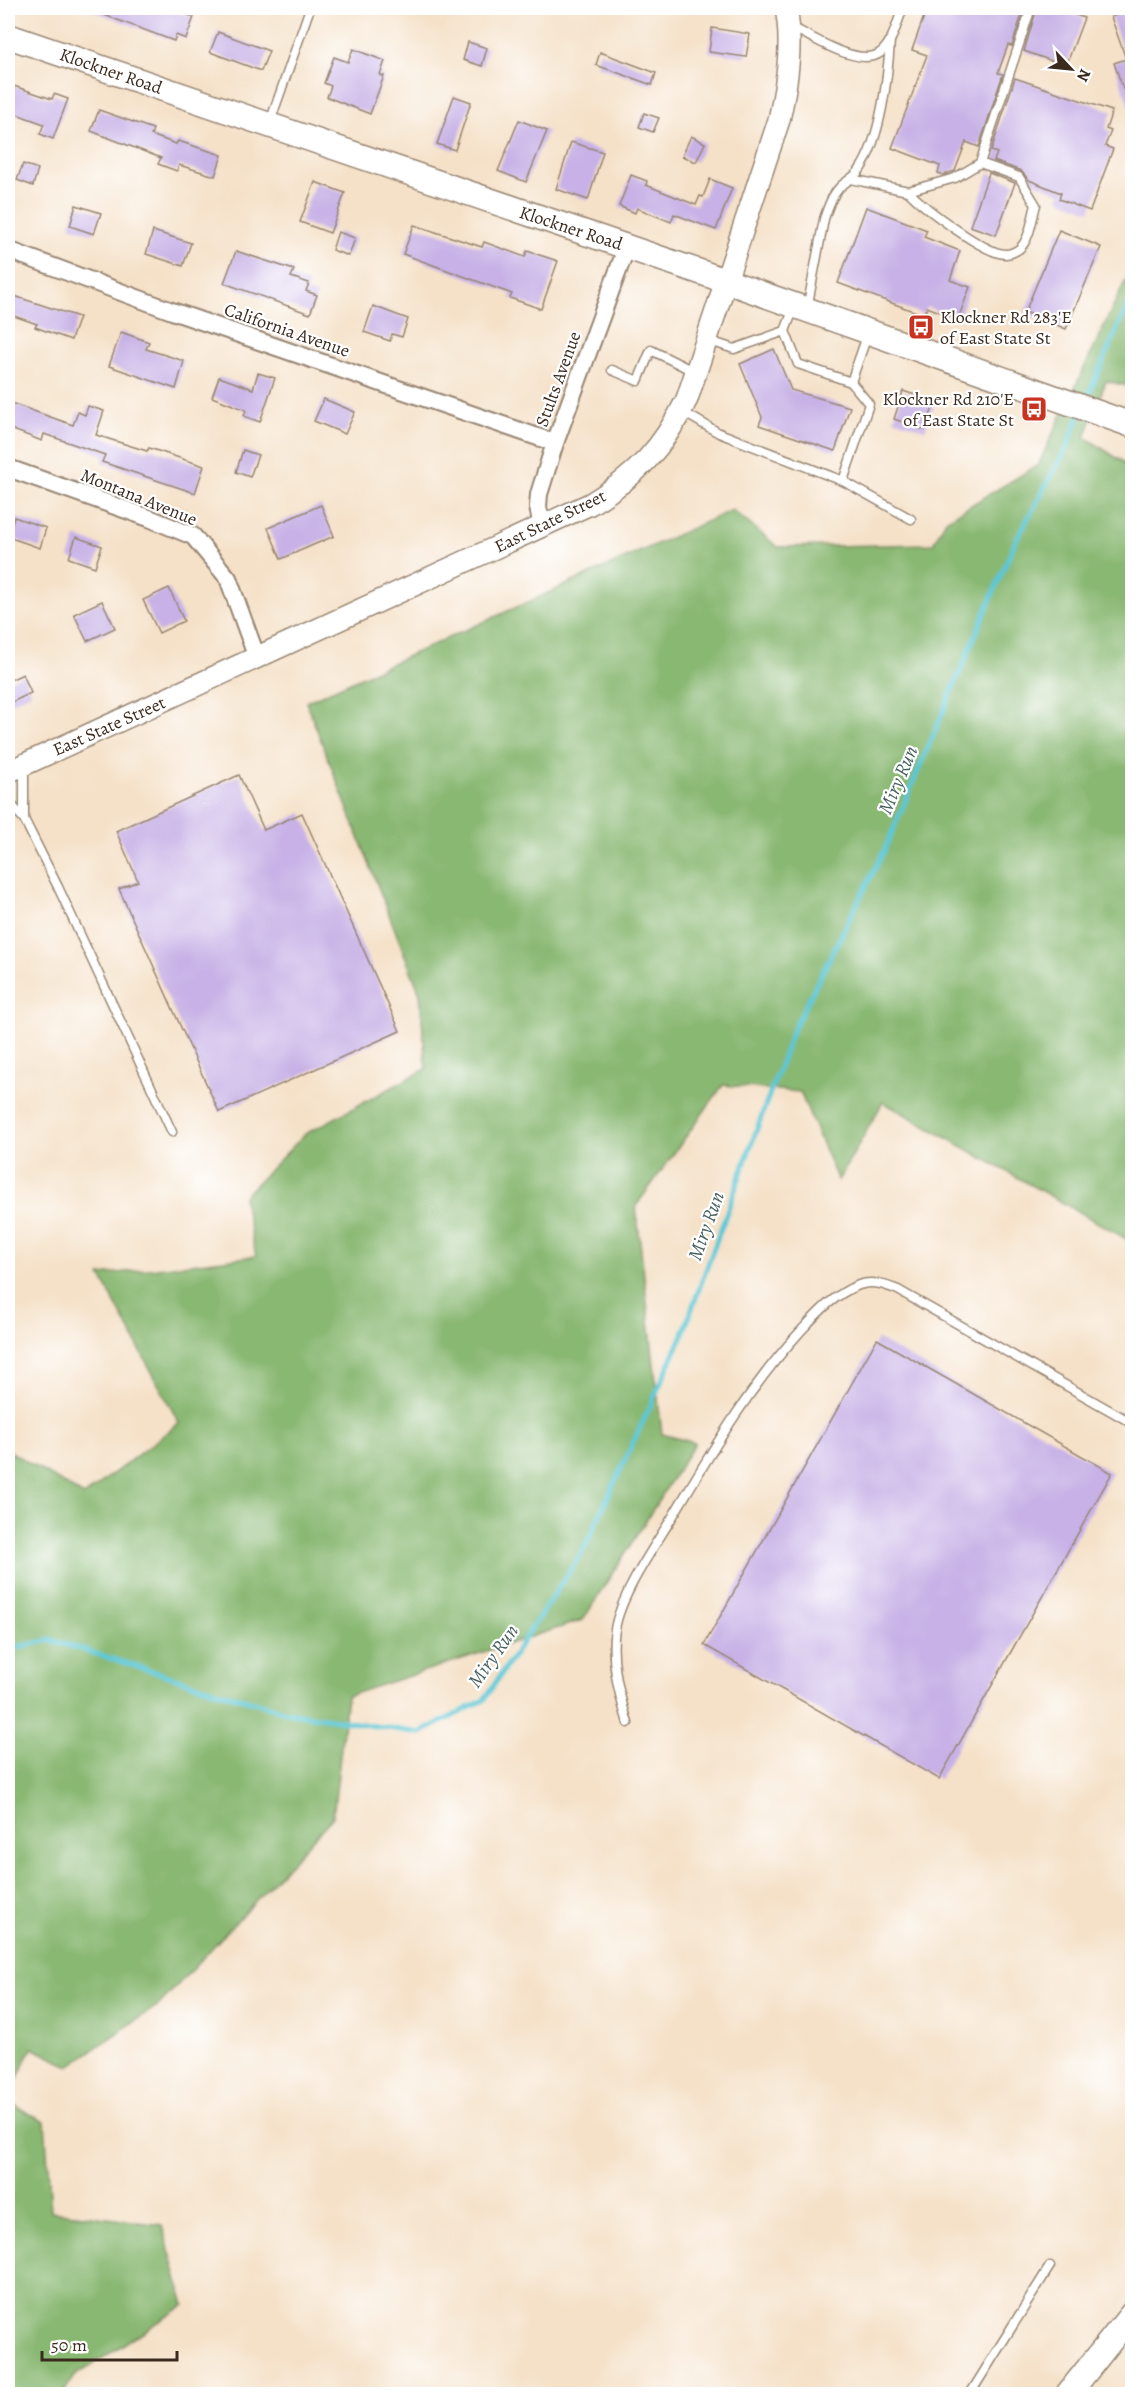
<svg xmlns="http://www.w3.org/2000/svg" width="1140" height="2402" viewBox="0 0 1140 2402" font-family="Alegreya,serif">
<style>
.forest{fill:#89b872;stroke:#627148;stroke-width:1.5}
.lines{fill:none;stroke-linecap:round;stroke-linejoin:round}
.stream{stroke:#5cc7d6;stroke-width:5}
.building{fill:#c7b1e6}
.service-casing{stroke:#988673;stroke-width:11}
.minor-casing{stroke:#988673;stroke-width:20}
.tertiary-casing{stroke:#988673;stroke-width:24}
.secondary-casing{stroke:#988673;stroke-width:27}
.service{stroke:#fff;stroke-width:8}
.minor{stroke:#fff;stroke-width:16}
.tertiary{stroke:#fff;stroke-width:21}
.secondary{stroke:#fff;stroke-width:24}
.labels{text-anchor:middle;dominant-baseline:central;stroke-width:4.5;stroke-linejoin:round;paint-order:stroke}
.street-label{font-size:18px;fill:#3b2a1e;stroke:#fff}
.poi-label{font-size:18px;fill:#3b2a1e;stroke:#fff;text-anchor:start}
.water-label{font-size:20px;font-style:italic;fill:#47615e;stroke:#fff}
</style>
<rect width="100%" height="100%" fill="#fff"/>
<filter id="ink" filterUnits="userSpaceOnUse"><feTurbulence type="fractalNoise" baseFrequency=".0167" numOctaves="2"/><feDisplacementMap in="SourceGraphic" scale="12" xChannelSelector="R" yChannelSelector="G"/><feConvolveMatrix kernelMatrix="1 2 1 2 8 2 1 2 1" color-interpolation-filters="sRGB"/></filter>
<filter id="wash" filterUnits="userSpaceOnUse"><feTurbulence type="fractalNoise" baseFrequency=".008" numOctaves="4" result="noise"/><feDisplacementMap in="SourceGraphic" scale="24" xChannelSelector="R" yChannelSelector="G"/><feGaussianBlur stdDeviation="1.35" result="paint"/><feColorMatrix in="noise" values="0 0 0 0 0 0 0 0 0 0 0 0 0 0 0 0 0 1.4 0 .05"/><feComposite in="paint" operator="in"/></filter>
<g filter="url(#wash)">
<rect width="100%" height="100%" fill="#f5e1c8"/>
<g class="forest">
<path d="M1132 267V387L1106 381 1085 437 1132 468V1242L883 1102 838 1181 800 1092 723 1085 636 1206 662 1434 695 1443 583 1620 347 1696 333 1817 160 2004 69 2066 32 2048 8 2098V1450L84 1496 179 1423 100 1275 256 1256 243 1197 305 1134 426 1069 420 994 306 702 732 510 778 547 933 544 946 520 1038 465Z"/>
<path d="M8 2102 45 2122 51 2211 162 2225 185 2305 74 2376 63 2394H8Z"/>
</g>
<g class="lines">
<g class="stream">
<path d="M1085 403 1132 295"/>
<path d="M8 1649 51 1640 286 1712 420 1733 484 1700 583 1551 681 1339 792 1032 885 849 1015 542 1068 445 1080 414"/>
</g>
</g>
<g id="blocks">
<g class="building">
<path d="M88 8H168L194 17 186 39 176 35 174 41 88 9Z"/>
<path d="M927 8H1024L1012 46 1008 45 998 73 1003 74 979 147 966 142 955 171 943 175 938 173 940 166 892 148 927 55 912 50Z"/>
<path d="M1037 8H1056L1084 18 1066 66 1024 51Z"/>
<path d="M1132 9V109H1130L1114 63 1126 59 1111 17Z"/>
<path d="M712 28 750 34 746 57 709 52Z"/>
<path d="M218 32 269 51 261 71 210 52Z"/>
<path d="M468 42 487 48 482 66 463 60Z"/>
<path d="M353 49 385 61 380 75 384 76 370 114 327 97 331 86 324 83 334 57 348 62Z"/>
<path d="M600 52 656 73 652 85 596 65Z"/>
<path d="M1015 78 1112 111 1106 129 1111 131 1105 146 1113 149 1090 211 1059 199 1061 193 1029 180 1021 171 994 161 997 153 991 151Z"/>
<path d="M8 84 52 99 54 94 68 99 53 139 40 134 44 124 8 111Z"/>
<path d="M454 96 471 102 455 150 437 144Z"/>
<path d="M99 110 153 129 151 135 176 144 178 141 222 155 215 176 179 165 177 171 158 164 161 158 91 131Z"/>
<path d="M644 113 659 118 653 132 639 127Z"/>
<path d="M519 120 547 131 526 182 498 171Z"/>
<path d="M691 136 705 143 696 162 682 156Z"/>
<path d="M571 142 603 152 588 200 556 189Z"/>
<path d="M23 164 38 169 33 186 17 180Z"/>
<path d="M989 173 1015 183 996 235 970 226Z"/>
<path d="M631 175 647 181 646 185 696 205 700 196 703 197 710 179 732 188 716 230 674 214 671 222 637 208 635 213 619 206Z"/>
<path d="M315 182 345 193 330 233 300 222Z"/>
<path d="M76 205 101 213 94 234 70 226Z"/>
<path d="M866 207 927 230 924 237 960 251 950 280 970 287 958 319 927 307 924 315 838 283Z"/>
<path d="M414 225 482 247 484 242 525 257 527 251 558 261 541 309 510 298 512 294 403 254Z"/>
<path d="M1059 230 1101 247 1066 329 1025 312Z"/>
<path d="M153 231 191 243 183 266 146 254Z"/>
<path d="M338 232 355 238 349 256 332 250Z"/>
<path d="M236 251 294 270 291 277 309 283 306 291 317 295 310 314 224 283Z"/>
<path d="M8 294 79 317 71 340 35 327 37 324 8 314Z"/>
<path d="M373 306 408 319 402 337 392 334 390 341 364 332Z"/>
<path d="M121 332 149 342 146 349 184 361 176 389 109 366Z"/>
<path d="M774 349 791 390 850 407 835 451 759 425 762 417 740 364Z"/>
<path d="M258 373 275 378 260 422 244 416 246 410 212 397 219 377 253 389Z"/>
<path d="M903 391 935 402 925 430 894 419Z"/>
<path d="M324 399 355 412 345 434 314 421Z"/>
<path d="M8 402 73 425 78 412 85 415 88 406 104 411 96 435 147 451 149 448 204 466 195 493 102 462 105 455 44 434 42 441 8 428Z"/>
<path d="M243 450 258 455 250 477 236 472Z"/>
<path d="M321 505 334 536 281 559 268 528Z"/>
<path d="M14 517 46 528 40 548 8 537Z"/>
<path d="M76 537 102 546 95 567 69 558Z"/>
<path d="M169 588 184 621 159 633 143 600Z"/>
<path d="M102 601 115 628 87 641 74 614Z"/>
<path d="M23 674 31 693 8 704V681Z"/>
<path d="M239 775 264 830 302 813 400 1031 219 1112 119 889 138 881 116 831Z"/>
<path d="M877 1339 1112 1473 939 1779 704 1645Z"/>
</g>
</g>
</g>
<g filter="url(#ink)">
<use href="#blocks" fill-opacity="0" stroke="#988673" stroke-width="1.5"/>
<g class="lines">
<defs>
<g id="service">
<path d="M790 26C810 36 859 68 880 53 893 43 897 22 903 8"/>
<path d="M270 122 310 8"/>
<path d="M851 179 908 191 955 178 980 163 1031 8"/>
<path d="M908 191C923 207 986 255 1006 254 1010 254 1016 251 1019 249 1030 240 1032 218 1036 205L1019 177 980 163"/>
<path d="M807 309 824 219C828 207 832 195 841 186 847 181 854 177 859 171 881 140 888 76 890 40"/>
<path d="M785 331 798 364 851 382 868 333"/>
<path d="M707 340 734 349 785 331 794 308"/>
<path d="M612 370 638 381 651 350 695 372"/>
<path d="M681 411 719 433 843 481 911 519"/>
<path d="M843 481 869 404 851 382"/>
<path d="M24 768V819L58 887 172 1132"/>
<path d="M8 801 24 819"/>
<path d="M628 1723C619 1694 610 1660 615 1629 621 1594 654 1547 673 1516 712 1451 747 1390 799 1333 816 1315 834 1294 859 1285 873 1280 885 1285 898 1290L1132 1423"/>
<path d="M970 2394 1050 2266"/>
<path d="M1100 2394 1132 2393"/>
</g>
<g id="minor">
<path d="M8 250 172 311 555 443"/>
<path d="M8 468 149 518 193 536 228 578 257 658"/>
<path d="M542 527 538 507 539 494 555 443 627 246"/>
</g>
<path id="tertiary" d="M8 772 590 504C637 476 663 448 687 399L779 120C787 83 793 45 786 8"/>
<g id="secondary">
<path d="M8 36 703 273 1132 425"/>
<path d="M1068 2394 1132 2314"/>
</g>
</defs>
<use href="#service" class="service-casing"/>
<use href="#minor" class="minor-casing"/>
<use href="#tertiary" class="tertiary-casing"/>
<use href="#secondary" class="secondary-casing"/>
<use href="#service" class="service"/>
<use href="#minor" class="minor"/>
<use href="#tertiary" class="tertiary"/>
<use href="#secondary" class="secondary"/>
</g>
</g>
<defs>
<symbol id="bus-square" viewBox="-11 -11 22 22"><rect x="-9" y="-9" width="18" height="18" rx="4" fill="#c8321e" stroke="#fff"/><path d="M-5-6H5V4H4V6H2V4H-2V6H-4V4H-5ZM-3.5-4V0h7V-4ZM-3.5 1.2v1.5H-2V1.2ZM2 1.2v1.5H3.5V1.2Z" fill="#fff"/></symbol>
</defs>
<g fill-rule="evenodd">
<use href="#bus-square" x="906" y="312" width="30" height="30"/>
<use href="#bus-square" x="1019" y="394" width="30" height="30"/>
</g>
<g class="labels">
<g class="street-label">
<text transform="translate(111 71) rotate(19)">Klockner Road</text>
<text transform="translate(571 228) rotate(18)">Klockner Road</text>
<text transform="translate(287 330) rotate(19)">California Avenue</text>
<text transform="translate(558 379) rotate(-70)">Stults Avenue</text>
<text transform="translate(139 497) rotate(22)">Montana Avenue</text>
<text transform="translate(550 521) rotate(-26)">East State Street</text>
<text transform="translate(109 726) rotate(-24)">East State Street</text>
</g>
<g class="poi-label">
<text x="940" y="317">Klockner Rd 283'E<tspan x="940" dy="21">of East State St</tspan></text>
<text x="1014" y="399" text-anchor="end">Klockner Rd 210'E<tspan x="1014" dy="21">of East State St</tspan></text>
</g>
<g class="water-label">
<text transform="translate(898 780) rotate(-67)">Miry Run</text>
<text transform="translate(706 1226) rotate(-70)">Miry Run</text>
<text transform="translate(493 1656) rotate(-55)">Miry Run</text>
</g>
</g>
<rect width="1140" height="2402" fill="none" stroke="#fff" stroke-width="30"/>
<g transform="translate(1071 69) rotate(116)" stroke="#ffffff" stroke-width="4.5" paint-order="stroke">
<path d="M0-4.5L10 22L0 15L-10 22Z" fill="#3b2a1e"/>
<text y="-9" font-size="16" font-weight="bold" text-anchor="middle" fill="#3b2a1e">N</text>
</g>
<path d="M42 2351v9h135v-9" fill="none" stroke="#3b2a1e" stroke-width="3"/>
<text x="51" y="2351" font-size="18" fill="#3b2a1e" stroke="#ffffff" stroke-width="4.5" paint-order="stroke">50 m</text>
</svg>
